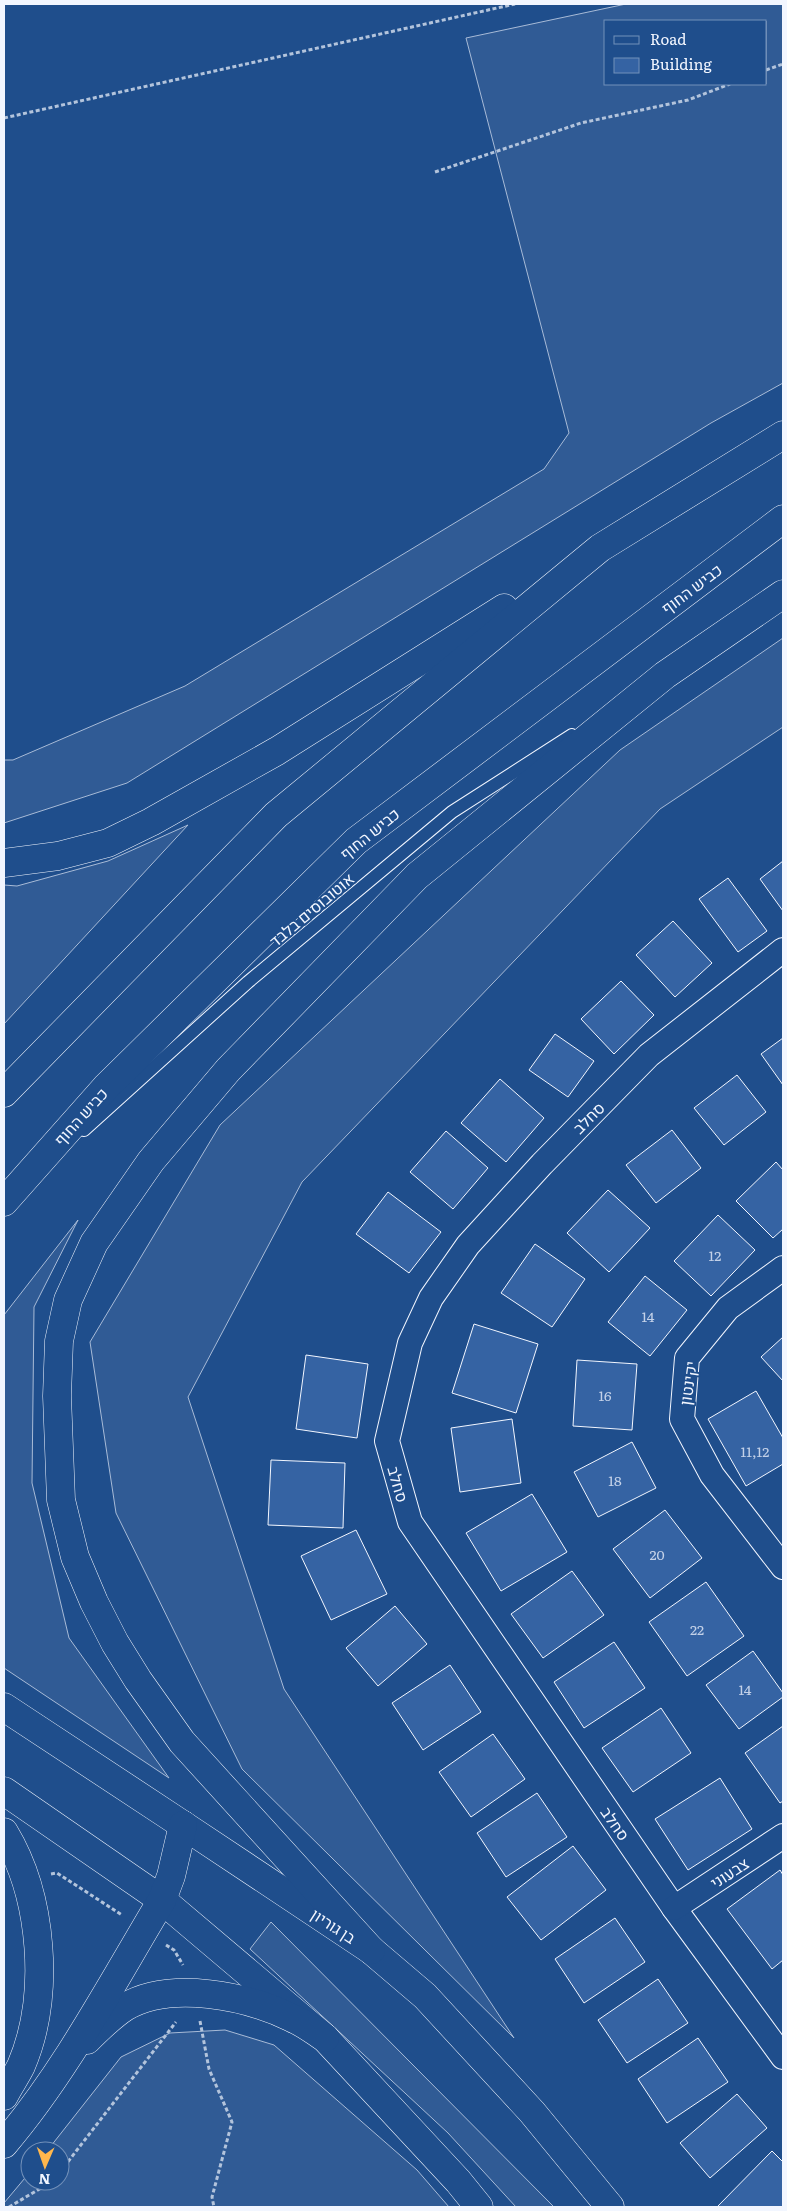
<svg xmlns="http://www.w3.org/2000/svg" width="787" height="2211" viewBox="0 0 787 2211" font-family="Literata,Heebo,serif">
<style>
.built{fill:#305b95;stroke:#a8bbd7;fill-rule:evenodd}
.building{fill:#3563a3;stroke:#f2f6ff}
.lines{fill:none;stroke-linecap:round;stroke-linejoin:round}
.service-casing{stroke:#f2f6ff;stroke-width:14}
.minor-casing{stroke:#f2f6ff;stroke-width:26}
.secondary-casing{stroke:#f2f6ff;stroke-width:29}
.primary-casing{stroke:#f2f6ff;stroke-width:29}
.motorway-casing{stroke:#f2f6ff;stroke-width:29}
.path{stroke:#b3c4dc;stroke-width:3;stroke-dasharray:4 2.5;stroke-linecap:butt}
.service{stroke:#1f4e8c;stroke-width:12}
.minor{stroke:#1f4e8c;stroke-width:24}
.secondary{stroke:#1f4e8c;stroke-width:28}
.primary{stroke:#1f4e8c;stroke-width:28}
.motorway{stroke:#1f4e8c;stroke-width:28}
.labels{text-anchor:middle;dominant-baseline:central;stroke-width:4;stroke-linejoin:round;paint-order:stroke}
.number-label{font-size:14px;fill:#c3d1e8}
.street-label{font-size:16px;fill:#f2f6ff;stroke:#1f4e8c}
</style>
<rect width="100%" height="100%" fill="#1f4e8c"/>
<g class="built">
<path d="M626 4H783V383L711 423 127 783 4 823V760H13L185 686 544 469 569 433 466 38ZM606 21H766V84H606Z"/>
<path d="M783 638V727L660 809 302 1182 188 1397 284 1689 514 2038 242 1769 116 1513 90 1342 220 1125 620 750Z"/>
<path d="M188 825 4 1024V885L17 886 108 861Z"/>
<path d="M78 1220 34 1307 32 1483 69 1638 169 1778 4 1668V1315Z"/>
<path d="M271 1922 554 2207H516L448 2133 250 1949Z"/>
<path d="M225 2030 274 2045 417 2170 449 2207H4V2203L30 2172V2181H60V2151H47L121 2057 170 2033Z"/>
</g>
<g class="building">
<path d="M783 861V911L760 879Z"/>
<path d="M728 878 767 931 738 952 699 899Z"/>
<path d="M673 921 712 963 675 997 636 955Z"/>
<path d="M621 981 654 1015 614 1054 581 1019Z"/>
<path d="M555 1034 594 1061 568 1097 529 1070Z"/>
<path d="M783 1038V1085L761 1054Z"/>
<path d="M737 1075 766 1112 724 1145 694 1108Z"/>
<path d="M500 1079 544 1118 506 1162 461 1123Z"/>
<path d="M672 1130 701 1168 656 1203 626 1165Z"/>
<path d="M446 1131 488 1168 453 1209 410 1172Z"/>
<path d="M776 1162 783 1170V1229L773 1238 736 1201Z"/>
<path d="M608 1190 650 1228 609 1272 567 1233Z"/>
<path d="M388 1192 441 1232 409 1273 356 1234Z"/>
<path d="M718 1215 755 1250 711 1296 674 1261Z"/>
<path d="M535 1244 585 1279 552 1327 501 1293Z"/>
<path d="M645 1276 687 1310 650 1356 608 1322Z"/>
<path d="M474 1324 538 1344 516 1413 452 1393Z"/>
<path d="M783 1337V1381L761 1357Z"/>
<path d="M306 1355 368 1364 357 1438 296 1429Z"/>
<path d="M577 1360 637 1364 632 1430 573 1426Z"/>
<path d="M756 1391 783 1438V1464L746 1486 708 1419Z"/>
<path d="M512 1419 521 1483 460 1492 451 1428Z"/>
<path d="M632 1442 656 1488 598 1517 574 1472Z"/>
<path d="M271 1460 345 1463 343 1528 268 1525Z"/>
<path d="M532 1494 567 1552 501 1591 466 1533Z"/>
<path d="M665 1510 702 1558 650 1598 613 1549Z"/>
<path d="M356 1530 387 1594 331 1620 301 1556Z"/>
<path d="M572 1571 604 1615 543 1658 511 1614Z"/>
<path d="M706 1582 744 1636 687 1676 649 1622Z"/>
<path d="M395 1606 427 1644 378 1686 346 1648Z"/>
<path d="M614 1642 645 1688 584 1728 554 1682Z"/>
<path d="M753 1651 783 1693V1697L739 1729 706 1685Z"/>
<path d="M450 1665 481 1712 423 1750 392 1703Z"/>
<path d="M661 1708 691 1753 633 1792 602 1748Z"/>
<path d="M783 1726V1801L780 1803 745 1753Z"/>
<path d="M493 1734 525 1779 471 1817 439 1772Z"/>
<path d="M720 1778 752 1829 688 1870 655 1819Z"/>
<path d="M537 1793 567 1837 506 1877 477 1833Z"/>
<path d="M573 1846 606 1890 541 1940 507 1897Z"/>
<path d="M780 1870 783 1875V1960L772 1969 727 1909Z"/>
<path d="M615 1918 645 1962 584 2003 555 1959Z"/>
<path d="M658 1979 688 2023 627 2063 598 2020Z"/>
<path d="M698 2038 728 2082 667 2123 638 2079Z"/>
<path d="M737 2094 767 2128 710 2178 680 2143Z"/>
<path d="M772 2151 783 2162V2207H717Z"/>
</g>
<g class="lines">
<defs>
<path id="service" d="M84 1130 248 982 452 812 572 735"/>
<g id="minor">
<path d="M783 950 649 1055 542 1164 468 1245 431 1298 410 1343 387 1441 410 1522 674 1908 783 2057"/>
<path d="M783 1268 728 1308 687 1358 682 1419 712 1475 783 1567"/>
<path d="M674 1908 783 1836"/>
</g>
<g id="secondary">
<path d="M183 1825 371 1950 425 1996 532 2112 610 2207"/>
<path d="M162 1900 325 2038 458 2181 479 2207"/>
</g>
<g id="primary">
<path d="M4 1707 183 1825"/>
<path d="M4 1791 162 1900"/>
</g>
<g id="motorway">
<path d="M4 863 58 856 108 843 151 822 277 751 504 608"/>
<path d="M4 1093 276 815 600 548 783 435"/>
<path d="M4 1202 106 1087 356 841 783 519"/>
<path d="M4 1832C43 1896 51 1996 21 2066 16 2076 9 2086 4 2096"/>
<path d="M371 1950 182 1742 138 1680 115 1643 94 1602 75 1557 61 1500 57 1396 59 1341 68 1300 94 1243 151 1161 228 1070 417 876 665 675 783 594"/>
<path d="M87 2040C99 2028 111 2016 125 2007 171 1980 247 1996 292 2018 304 2023 314 2031 325 2038"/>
<path d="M4 2144C66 2071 112 1983 162 1900L171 1876 183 1825"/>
</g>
</defs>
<use href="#service" class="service-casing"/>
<use href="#minor" class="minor-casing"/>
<use href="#secondary" class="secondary-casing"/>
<use href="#primary" class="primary-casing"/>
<use href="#motorway" class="motorway-casing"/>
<g class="path">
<path d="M766 70 783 64"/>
<path d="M4 118 515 4"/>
<path d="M435 172 581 123 688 100 730 84"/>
<path d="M51 1874 57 1873 122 1915"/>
<path d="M166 1945 174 1950 183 1965"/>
<path d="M200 2021 209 2069 232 2122 212 2197 214 2207"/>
<path d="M60 2172 176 2022"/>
<path d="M9 2207 53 2181"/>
</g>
<use href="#service" class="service"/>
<use href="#minor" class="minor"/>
<use href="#secondary" class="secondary"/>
<use href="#primary" class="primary"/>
<use href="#motorway" class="motorway"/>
</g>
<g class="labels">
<g class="number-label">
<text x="715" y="1255">12</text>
<text x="648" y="1316">14</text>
<text x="605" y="1395">16</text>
<text x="755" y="1451">11,12</text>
<text x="615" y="1480">18</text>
<text x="657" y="1554">20</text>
<text x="697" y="1629">22</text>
<text x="745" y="1689">14</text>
</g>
<g class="street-label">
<text transform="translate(691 588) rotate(-37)">כביש החוף</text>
<text transform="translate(369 833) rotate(-39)">כביש החוף</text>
<text transform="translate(311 909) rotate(-40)">אוטובוסים בלבד</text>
<text transform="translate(80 1116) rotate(-48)">כביש החוף</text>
<text transform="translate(588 1117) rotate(-45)">סחלב</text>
<text transform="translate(687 1383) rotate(-82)">יקינטון</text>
<text transform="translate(399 1484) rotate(74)">סחלב</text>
<text transform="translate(616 1823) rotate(55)">סחלב</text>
<text transform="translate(729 1872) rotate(-33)">צבעוני</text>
<text transform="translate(334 1925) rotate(33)">בן גוריון</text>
</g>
</g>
<rect width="787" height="2211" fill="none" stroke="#f2f6ff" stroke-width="10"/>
<rect x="604" y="20" width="162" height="65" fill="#1f4e8c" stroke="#7391ba"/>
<rect x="614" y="36" width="25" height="8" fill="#1f4e8c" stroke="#7391ba"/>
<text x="650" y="45" font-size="15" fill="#f2f6ff">Road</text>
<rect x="614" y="58" width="25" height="15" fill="#3563a3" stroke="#7391ba"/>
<text x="650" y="70" font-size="15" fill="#f2f6ff">Building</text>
<g transform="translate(45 2166) rotate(182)"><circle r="24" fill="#1f4e8c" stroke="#7391ba"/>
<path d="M0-4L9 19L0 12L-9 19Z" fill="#ffb74d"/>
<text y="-8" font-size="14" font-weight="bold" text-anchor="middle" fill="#f2f6ff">N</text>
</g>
</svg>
